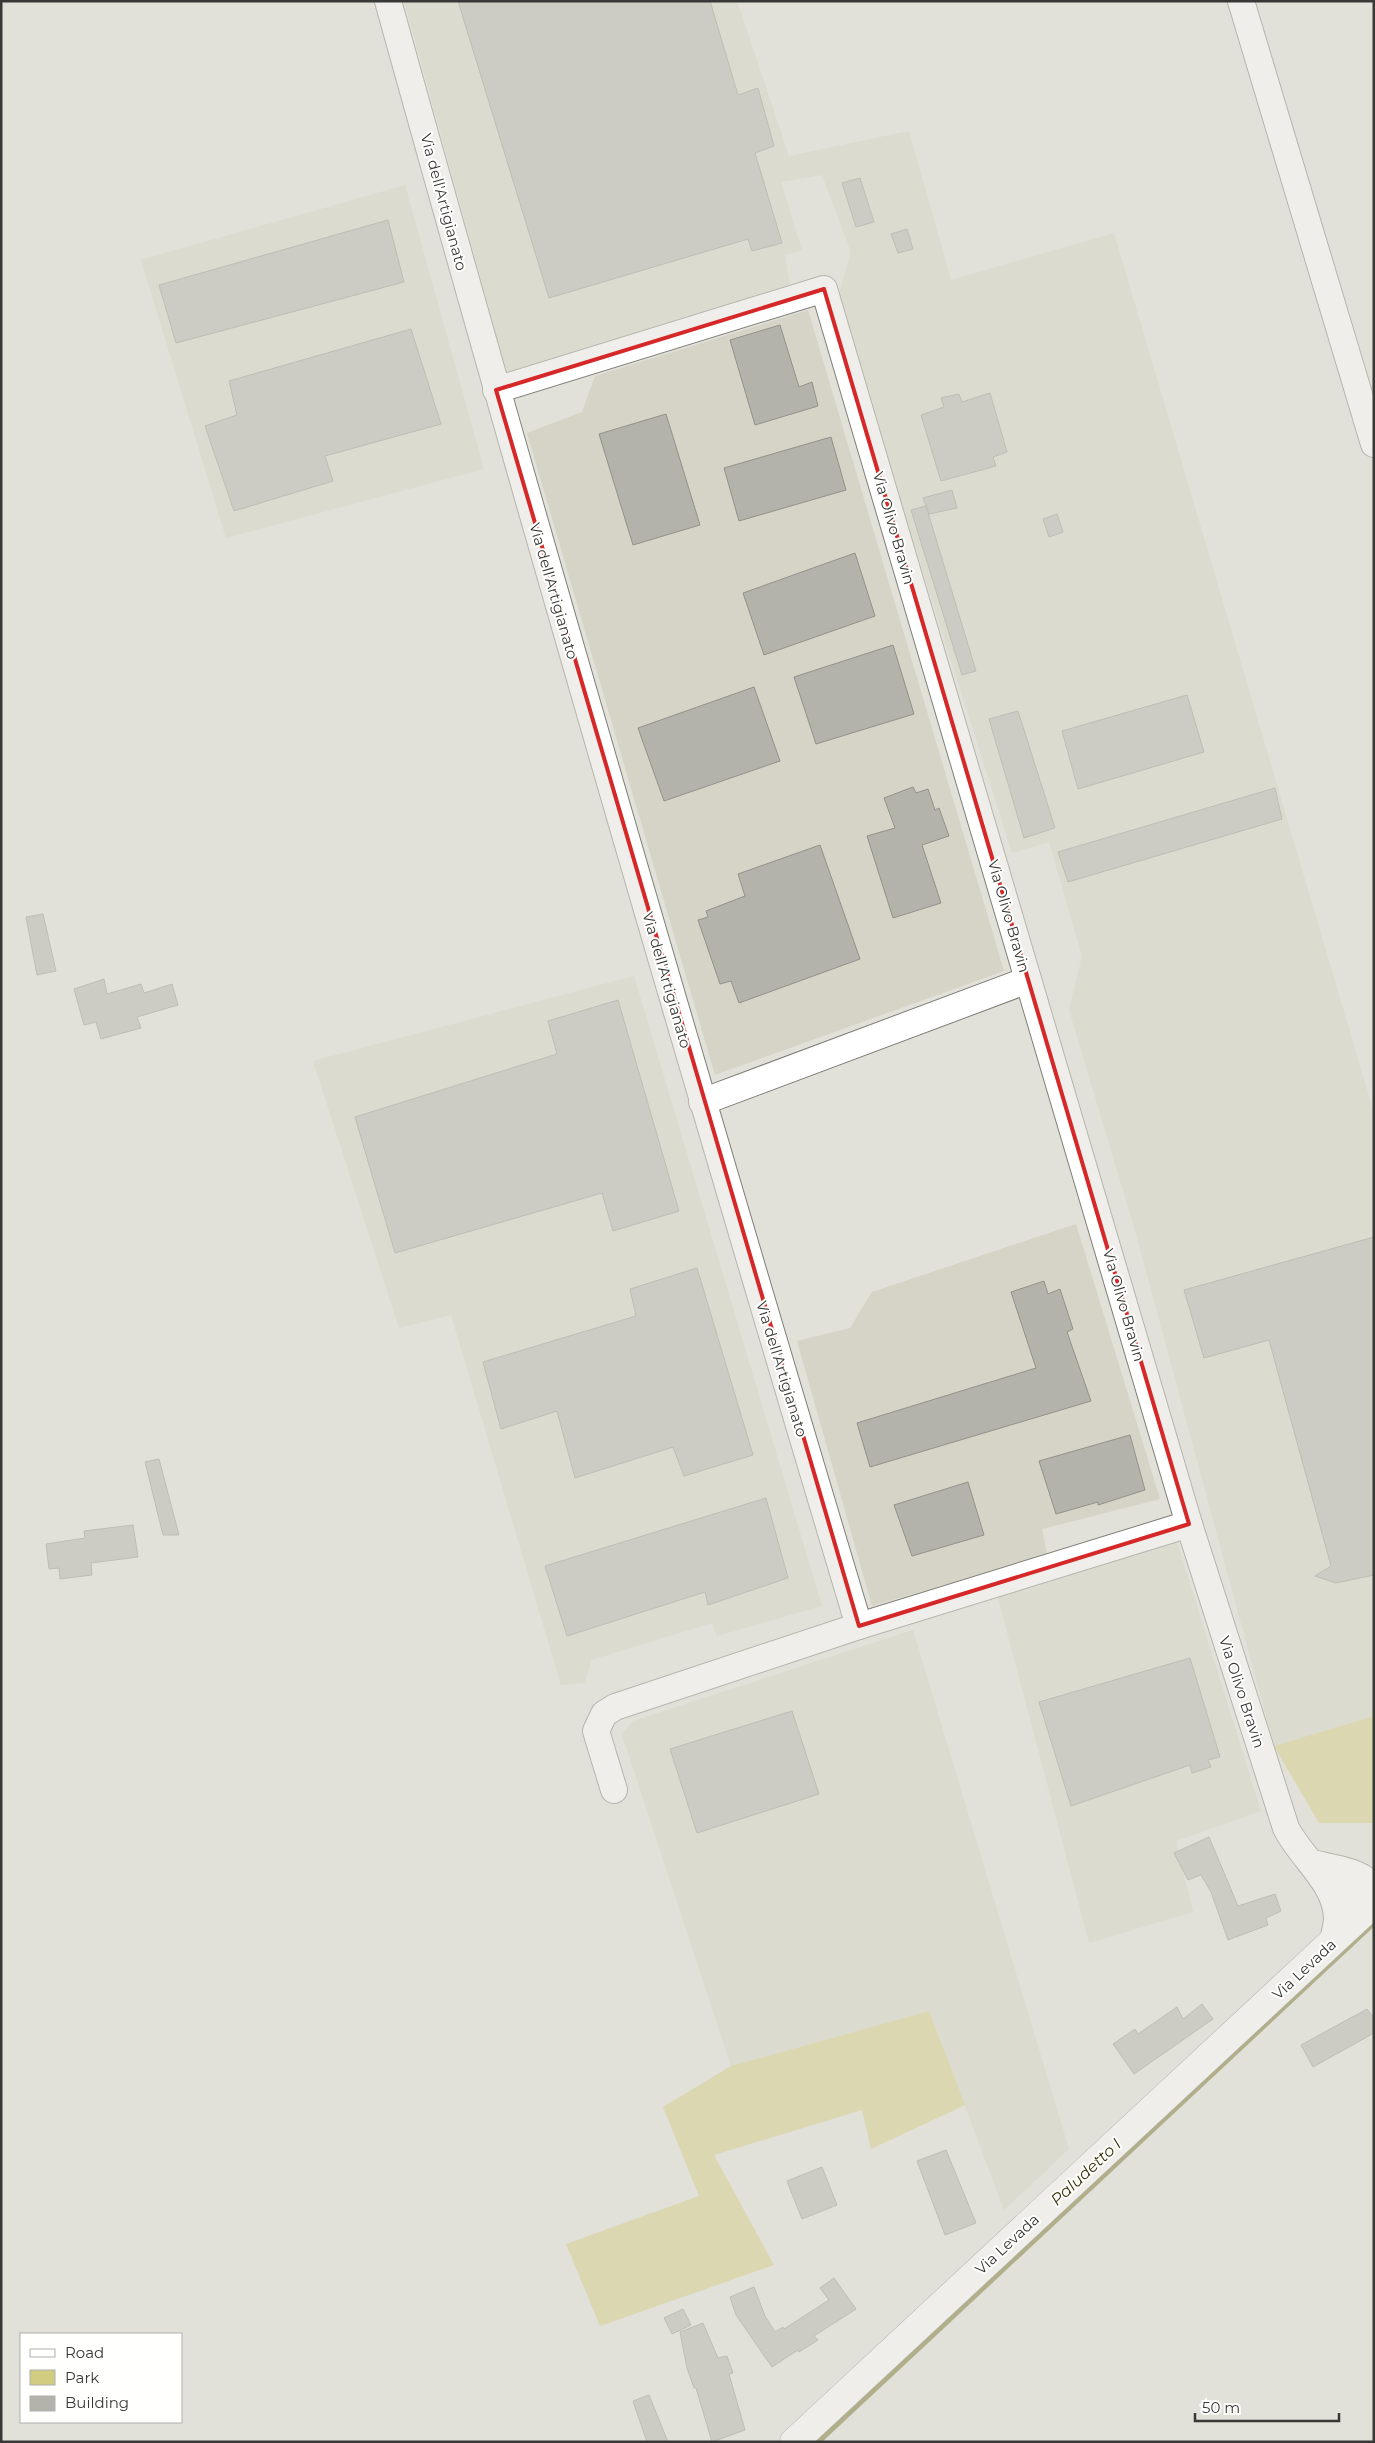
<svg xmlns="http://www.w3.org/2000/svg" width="1375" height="2443" viewBox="0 0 1375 2443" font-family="Montserrat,sans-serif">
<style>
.built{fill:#d5d4c6}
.green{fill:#d1cc80}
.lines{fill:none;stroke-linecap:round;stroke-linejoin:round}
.stream{stroke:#76712c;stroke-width:5.5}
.building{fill:#b3b3ac;stroke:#92928b}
.minor-casing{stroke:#7f7f78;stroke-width:28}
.major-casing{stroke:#7f7f78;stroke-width:29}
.minor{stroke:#fff;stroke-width:26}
.major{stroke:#fff;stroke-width:28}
.marked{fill:none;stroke:#d62828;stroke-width:4;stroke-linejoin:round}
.labels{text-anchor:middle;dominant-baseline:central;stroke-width:4;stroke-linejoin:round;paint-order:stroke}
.street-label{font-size:15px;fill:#383836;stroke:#fffffe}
.water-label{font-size:16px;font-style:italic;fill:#353108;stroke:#fffffe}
</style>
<rect width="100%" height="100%" fill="#e1e0d9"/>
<g class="built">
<path d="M404 1H737L789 156 909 131 951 280 1114 233 1374 1113V1716L1274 1746 1136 1234 1069 1010 1082 956 1049 842 1012 853 837 300 851 252 822 175 781 182 802 250 785 255 790 286 508 378Z"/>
<path d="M405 185 484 469 226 538 141 260Z"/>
<path d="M808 310 1004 971 715 1075 527 433 582 412 595 376Z"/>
<path d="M634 976 822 1606 717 1636 712 1623 591 1660 585 1683 561 1685 451 1315 399 1328 313 1061Z"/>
<path d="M1076 1224 1160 1499 1042 1529 1047 1555 872 1606 797 1341 850 1328 872 1292Z"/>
<path d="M1176 1539 1261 1811 1176 1841 1193 1912 1089 1943 997 1594Z"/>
<path d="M913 1630 1069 2149 1004 2210 929 2011 731 2066 622 1735 633 1721Z"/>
</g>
<g class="green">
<path d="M1374 1716V1823H1319L1274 1746Z"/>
<path d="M929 2011 965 2105 871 2149 862 2110 714 2155 774 2265 600 2326 566 2244 699 2196 663 2107 731 2066Z"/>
</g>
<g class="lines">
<path class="stream" d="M818 2442 1374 1923"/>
</g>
<g class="building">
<path d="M458 1H710L738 95 758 88 774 146 755 153 782 243 752 251 748 239 549 298Z"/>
<path d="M860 178 874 222 856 227 842 183Z"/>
<path d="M388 220 404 282 176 343 159 285Z"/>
<path d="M907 229 913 249 898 253 891 234Z"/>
<path d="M780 325 799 387 812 382 818 406 755 425 730 340Z"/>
<path d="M411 329 441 424 325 456 333 481 234 511 205 426 237 415 229 381Z"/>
<path d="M990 393 1007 452 993 457 996 466 941 481 921 415 944 407 941 398 959 394 962 402Z"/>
<path d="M666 414 700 525 633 545 599 434Z"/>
<path d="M831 437 846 490 739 521 724 468Z"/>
<path d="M952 490 957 508 929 514 923 498Z"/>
<path d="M926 506 976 671 962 675 911 510Z"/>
<path d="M1057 514 1063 532 1049 537 1043 519Z"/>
<path d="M855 553 875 616 764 655 743 593Z"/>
<path d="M893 645 914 714 816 744 794 677Z"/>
<path d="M754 687 780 761 664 801 638 728Z"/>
<path d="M1187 695 1204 752 1078 789 1062 731Z"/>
<path d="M1018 711 1055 828 1024 838 989 719Z"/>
<path d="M913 787 916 793 928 789 935 810 939 808 949 836 922 845 941 903 893 918 867 836 895 828 884 798Z"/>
<path d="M1275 788 1282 819 1068 882 1058 852Z"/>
<path d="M820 845 860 959 739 1003 731 981 720 984 698 920 708 917 706 911 745 896 738 874Z"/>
<path d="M43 914 56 971 37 975 26 917Z"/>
<path d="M104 979 107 994 141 984 144 993 172 984 178 1005 137 1017 141 1028 101 1039 96 1022 84 1025 74 989Z"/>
<path d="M618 1000 679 1211 613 1231 602 1193 395 1253 355 1117 557 1054 548 1021Z"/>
<path d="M1374 1237V1575L1336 1583 1315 1576 1331 1566 1269 1340 1204 1358 1184 1290Z"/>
<path d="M697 1268 753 1455 684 1476 673 1447 575 1478 557 1411 501 1429 483 1362 636 1316 630 1289Z"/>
<path d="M1044 1281 1048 1294 1060 1289 1073 1329 1067 1332 1091 1401 870 1467 857 1423 1036 1368 1011 1292Z"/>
<path d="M1130 1435 1145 1490 1098 1505V1502L1056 1514 1039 1461Z"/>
<path d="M159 1459 179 1535H163L145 1462Z"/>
<path d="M968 1482 984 1535 912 1556 894 1505Z"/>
<path d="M766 1498 788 1578 708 1605 705 1592 567 1636 545 1566Z"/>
<path d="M133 1525 138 1557 91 1563 92 1575 60 1579 59 1568 49 1569 46 1544 85 1538 84 1531Z"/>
<path d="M1190 1658 1220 1757 1208 1760 1211 1767 1192 1773 1190 1765 1071 1806 1039 1702Z"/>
<path d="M792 1711 819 1794 697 1833 670 1749Z"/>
<path d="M1209 1837 1238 1906 1275 1894 1281 1911 1266 1918 1268 1925 1228 1940 1211 1892 1201 1875 1188 1880 1174 1853Z"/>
<path d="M1202 2004 1213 2019 1134 2074 1113 2044 1135 2029 1138 2034 1177 2007 1183 2019Z"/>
<path d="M1367 2009 1374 2018V2033L1313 2067 1301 2045Z"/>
<path d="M946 2150 976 2223 945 2235 917 2161Z"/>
<path d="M822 2167 837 2205 802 2219 787 2181Z"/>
<path d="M834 2278 856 2309 814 2336 818 2340 799 2352 798 2350 772 2367 736 2315 730 2297 754 2287 765 2316 775 2332 783 2327 784 2329 829 2300 820 2288Z"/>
<path d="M683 2309 691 2325 672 2334 664 2318Z"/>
<path d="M703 2323 718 2358 727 2356 733 2373 729 2374 745 2430 712 2442 696 2388H694L687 2368 680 2332Z"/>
<path d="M649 2395 668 2442H647L633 2401Z"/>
</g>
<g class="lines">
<defs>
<g id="minor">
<path d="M388 1C539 545 697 1086 859 1626"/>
<path d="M1241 1 1374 444"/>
<path d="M496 390 824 289 1189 1524 1286 1828C1300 1857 1336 1882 1337 1918 1337 1926 1334 1934 1333 1941"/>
<path d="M702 1102 1028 980"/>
<path d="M614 1790 596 1731 604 1714 615 1707 859 1626 1189 1524"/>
<path d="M1312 1863C1333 1868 1359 1870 1374 1887"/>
<path d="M1321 1877C1336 1892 1353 1899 1374 1903"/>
</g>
<path id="major" d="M794 2442 1374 1903"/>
</defs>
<use href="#minor" class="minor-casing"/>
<use href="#major" class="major-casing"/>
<use href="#minor" class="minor"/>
<use href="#major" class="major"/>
</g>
<path d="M0 0H1375V2443H0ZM824 289 1189 1524 859 1626 496 390Z" fill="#e1e0d9" fill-opacity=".55" fill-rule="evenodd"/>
<path class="marked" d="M824 289 1189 1524 859 1626 496 390Z"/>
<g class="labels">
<g class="street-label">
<text transform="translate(444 202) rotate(75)">Via dell'Artigianato</text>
<text transform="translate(894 528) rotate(74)">Via Olivo Bravin</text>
<text transform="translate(554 591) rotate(74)">Via dell'Artigianato</text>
<text transform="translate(1009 916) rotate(74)">Via Olivo Bravin</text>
<text transform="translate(667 980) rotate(74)">Via dell'Artigianato</text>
<text transform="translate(1124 1305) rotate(74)">Via Olivo Bravin</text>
<text transform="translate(782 1369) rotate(73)">Via dell'Artigianato</text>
<text transform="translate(1242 1692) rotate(72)">Via Olivo Bravin</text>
<text transform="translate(1304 1969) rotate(-43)">Via Levada</text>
<text transform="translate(1007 2244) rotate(-43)">Via Levada</text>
</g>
<g class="water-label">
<text transform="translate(1086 2172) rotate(-43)">Paludetto I</text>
</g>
</g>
<rect width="1375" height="2443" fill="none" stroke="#383836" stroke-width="5"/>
<rect x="20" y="2333" width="162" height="90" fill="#fffffe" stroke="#afafae"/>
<rect x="30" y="2349" width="25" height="8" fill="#ffffff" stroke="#afafae"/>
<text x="65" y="2358" font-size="15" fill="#383836">Road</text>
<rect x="30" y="2370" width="25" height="15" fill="#d1cc80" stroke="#afafae"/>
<text x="65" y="2383" font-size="15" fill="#383836">Park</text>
<rect x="30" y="2396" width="25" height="15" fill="#b3b3ac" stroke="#afafae"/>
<text x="65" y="2408" font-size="15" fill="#383836">Building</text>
<path d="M1195 2413v8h144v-8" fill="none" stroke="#383836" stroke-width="2.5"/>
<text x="1202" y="2413" font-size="15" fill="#383836" stroke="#fffffe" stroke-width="4" paint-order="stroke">50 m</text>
</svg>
